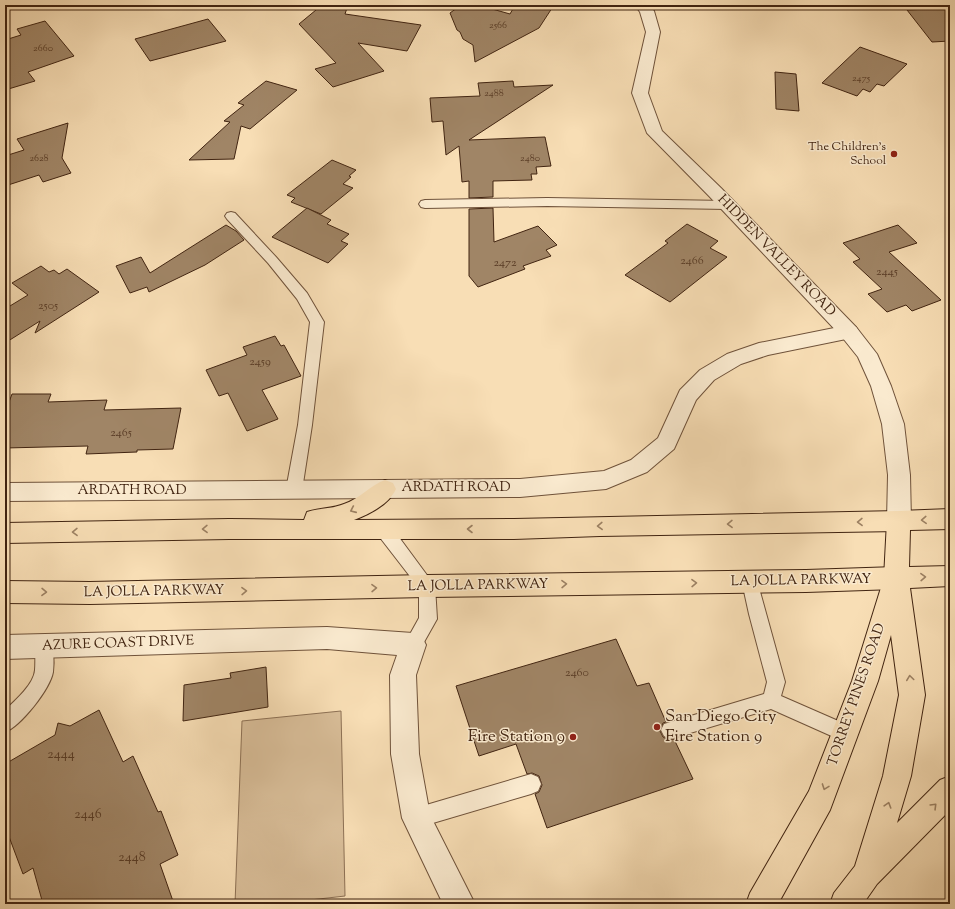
<svg xmlns="http://www.w3.org/2000/svg" width="955" height="909" viewBox="0 0 955 909" font-family="'Sorts Mill Goudy',serif">
<style>
.green{fill:#d9be99;stroke:#8d7155}
.building{fill:#a08566;stroke:#412411}
.lines{fill:none;stroke-linecap:round;stroke-linejoin:round}
.service-casing{stroke:#6f523a;stroke-width:2}
.minor-casing{stroke:#6f523a;stroke-width:2}
.tertiary-casing{stroke:#6f523a;stroke-width:2}
.primary-casing{stroke:#412411;stroke-width:2}
.motorway-casing{stroke:#412411;stroke-width:2}
.service{fill:#faeacf;fill-rule:evenodd}
.minor{fill:#faeacf;fill-rule:evenodd}
.tertiary{fill:#faeacf;fill-rule:evenodd}
.primary{fill:#f8deb5;fill-rule:evenodd}
.motorway{fill:#f8deb5;fill-rule:evenodd}
.oneway{stroke:#9c8163}
.poi-dot{fill:#8f2418;stroke:#faeacf;stroke-width:1.5}
.labels{text-anchor:middle;dominant-baseline:central;stroke-width:3;stroke-linejoin:round;paint-order:stroke}
.far-number-label{font-size:10px;fill:#593c26}
.far-poi-label{font-size:12px;fill:#412411;stroke:#faeacf;text-anchor:end}
.number-label{font-size:12px;fill:#593c26}
.street-label{font-size:14px;fill:#412411;stroke:#faeacf}
.near-number-label{font-size:14px;fill:#593c26}
.near-poi-label{font-size:17px;fill:#412411;stroke:#faeacf;text-anchor:start}
</style>
<rect width="100%" height="100%" fill="#f8deb5"/>
<filter id="stains"><feTurbulence type="fractalNoise" baseFrequency=".005" numOctaves="4"/><feColorMatrix values="0 0 0 0 .2 0 0 0 0 .09 0 0 0 0 .02 0 0 0 .5 -.17"/></filter>
<radialGradient id="worn" r=".72"><stop offset=".6" stop-color="#630" stop-opacity="0"/><stop offset="1" stop-color="#630" stop-opacity=".3"/></radialGradient>
<path class="green" d="M341 711 345 896 275 904H235L242 721Z"/>
<g class="building">
<path d="M322 5H348L345 14 421 25 407 51 358 43 384 71 333 87 315 69 336 63 299 24Z"/>
<path d="M461 5H478L510 14 514 7H517L518 5H554L539 28 475 62 473 45 463 39 460 32 457 30 450 13Z"/>
<path d="M950 8V41L932 42 907 10Z"/>
<path d="M208 19 226 41 150 61 135 39Z"/>
<path d="M45 21 74 56 28 72 35 81 5 90V40L21 35 17 29Z"/>
<path d="M860 47 907 64 884 86 877 84 870 92 863 89 857 96 822 83Z"/>
<path d="M775 72 796 74 799 111 776 109Z"/>
<path d="M266 81 297 90 250 129 241 126 234 159 189 160 230 122 224 121 244 105 238 103Z"/>
<path d="M513 81 514 87 553 85 469 140 545 137 551 166 536 167 537 174H531L532 180 493 181V197L469 198V181L462 182 459 146 446 155 443 121 432 122 430 98 480 96 478 83Z"/>
<path d="M68 123 62 158 71 173 43 182 39 175 5 186V156L24 150 17 139Z"/>
<path d="M332 160 356 170 349 176 351 177 343 184 353 188 321 214 291 202 295 198 287 195Z"/>
<path d="M307 208 331 220 327 224 349 234 341 241 348 244 328 263 272 237Z"/>
<path d="M493 208 494 242 538 226 557 245 546 250 551 256 523 266 525 269 478 287 469 276V209Z"/>
<path d="M687 224 718 241 710 248 727 257 670 302 625 275 668 243 665 241Z"/>
<path d="M226 225 236 231 244 240 205 265 149 292 147 287 130 293 116 266 141 257 150 273Z"/>
<path d="M898 225 917 243 889 252 941 300 912 311 906 305 887 312 868 294 882 289 853 262 860 259 843 243Z"/>
<path d="M41 266 49 272 54 270 59 274 67 269 99 292 35 333 40 321 5 343V309L28 295 12 283Z"/>
<path d="M275 336 281 346 284 345 301 376 262 390 278 419 247 431 228 393 219 396 206 370 247 355 243 347Z"/>
<path d="M12 394H51L48 402 107 400 104 410 181 408 173 449 137 450V452L86 454 88 446 5 448V413Z"/>
<path d="M616 639 637 686 649 683 666 722 663 723 660 731 663 737 669 740 674 739 693 779 547 828 535 794 539 792 542 785 539 776 532 773 527 774 516 744 479 756 456 686Z"/>
<path d="M266 667 268 707 183 721 184 685 231 678 230 673Z"/>
<path d="M99 710 123 762 133 756 158 812 161 811 178 855 160 864 174 904H43L33 868 23 874 5 826V764L55 735 58 723 70 726Z"/>
</g>
<g class="lines">
<defs>
<g id="service">
<path d="M547 198 727 201 731 202 733 205 731 208 727 209 547 206 425 208 421 207 419 204 421 201 425 200Z"/>
<path d="M231 212 235 213 276 257 307 293 324 322 312 425 302 490 299 494 294 496 289 494 286 490 298 425 310 322 297 299 268 263 227 219 225 216 227 213Z"/>
<path d="M384 523 390 525 435 586 437 619 419 651 413 653 407 651 404 645 419 618V588L378 535 376 530 378 525Z"/>
<path d="M750 575 756 577 785 682 781 696 852 727 854 733 852 739 845 742 771 709 670 739 664 736 661 730 664 724 764 694 767 682 749 614 742 582 744 577Z"/>
<path d="M44 639 50 641C54 650 54 663 53 672 50 689 21 726 5 732V710C15 701 34 684 35 670 36 660 34 651 38 641Z"/>
<path d="M531 774 538 777 541 784 538 791 531 794 416 828 409 825 406 818 409 811 416 808Z"/>
</g>
<path id="minor" d="M849 325 856 327 859 332 856 337 768 355 741 364 714 380 696 400 674 449 647 472 606 489 520 497 5 501V483L520 479 604 471 631 460 658 438 680 390 700 370 727 354 759 343Z"/>
<g id="tertiary">
<path d="M635 5H649L654 11 660 32 648 93 662 131 721 188 856 327 877 354 891 386 904 424 910 475 911 521 907 528 899 531 891 528 887 521 888 475 882 424 871 386 858 357 842 337 709 196 647 133 632 93 646 32 640 12Z"/>
<path d="M327 627 413 633 422 637 426 645 416 675 419 754 430 815 475 904H443L402 818 391 754 390 675 397 655 327 649 5 659V635Z"/>
</g>
<path id="primary" d="M950 509V529L910 530 909 567 950 566V586L910 588 925 695 911 776 897 823 940 780 950 776V810L877 884 863 904H830L834 893 855 866 883 776 899 695 891 635 878 681 830 810 778 904H746L750 893 809 791 852 681 884 578 887 521 891 514 899 511Z"/>
<g id="motorway">
<path d="M385 480 393 483 396 489C389 504 370 514 354 520L514 519 899 511 907 514 911 521 907 528 899 531 600 536 514 539H229L5 543V523L229 519 304 520 307 512C319 508 332 509 344 504 360 499 370 485 385 480Z"/>
<path d="M896 567 905 571 908 578 905 585 896 589 806 592 427 597 90 604 5 603V581L90 582 427 575 806 570Z"/>
</g>
</defs>
<use href="#service" class="service-casing"/>
<use href="#minor" class="minor-casing"/>
<use href="#tertiary" class="tertiary-casing"/>
<use href="#primary" class="primary-casing"/>
<use href="#motorway" class="motorway-casing"/>
<use href="#service" class="service"/>
<use href="#minor" class="minor"/>
<use href="#tertiary" class="tertiary"/>
<use href="#primary" class="primary"/>
<use href="#motorway" class="motorway"/>
</g>
<defs><path id="oneway-chevron" d="M-2-3.5L2.5 0L-2 3.5" fill="none" stroke-width="1.6" stroke-linecap="round" stroke-linejoin="round"/></defs>
<g class="oneway">
<use href="#oneway-chevron" transform="translate(353 510) rotate(156)"/>
<use href="#oneway-chevron" transform="translate(924 520) rotate(177)"/>
<use href="#oneway-chevron" transform="translate(860 522) rotate(179)"/>
<use href="#oneway-chevron" transform="translate(730 524) rotate(179)"/>
<use href="#oneway-chevron" transform="translate(600 526) rotate(178)"/>
<use href="#oneway-chevron" transform="translate(205 529) rotate(179)"/>
<use href="#oneway-chevron" transform="translate(470 529) rotate(180)"/>
<use href="#oneway-chevron" transform="translate(75 532) rotate(179)"/>
<use href="#oneway-chevron" transform="translate(923 577) rotate(-2)"/>
<use href="#oneway-chevron" transform="translate(694 583) rotate(-1)"/>
<use href="#oneway-chevron" transform="translate(564 584) rotate(-1)"/>
<use href="#oneway-chevron" transform="translate(374 588) rotate(-1)"/>
<use href="#oneway-chevron" transform="translate(244 591) rotate(-1)"/>
<use href="#oneway-chevron" transform="translate(44 592) rotate(1)"/>
<use href="#oneway-chevron" transform="translate(910 678) rotate(-98)"/>
<use href="#oneway-chevron" transform="translate(825 787) rotate(110)"/>
<use href="#oneway-chevron" transform="translate(888 805) rotate(-73)"/>
<use href="#oneway-chevron" transform="translate(934 806) rotate(-45)"/>
</g>
<g class="poi-dot">
<circle cx="894" cy="154" r="4"/>
<circle cx="657" cy="727" r="4"/>
<circle cx="573" cy="737" r="4"/>
</g>
<g class="labels">
<g class="far-number-label">
<text x="498" y="25">2566</text>
<text x="43" y="48">2660</text>
<text x="861" y="78">2475</text>
<text x="494" y="93">2488</text>
<text x="39" y="158">2628</text>
<text x="530" y="158">2480</text>
</g>
<g class="far-poi-label">
<text x="886" y="147">The Children's<tspan x="886" dy="14">School</tspan></text>
</g>
<g class="number-label">
<text x="692" y="261">2466</text>
<text x="505" y="263">2472</text>
<text x="887" y="272">2445</text>
<text x="48" y="306">2505</text>
<text x="260" y="362">2459</text>
<text x="121" y="433">2465</text>
<text x="577" y="673">2460</text>
</g>
<g class="street-label">
<text transform="translate(776 256) rotate(46)">HIDDEN VALLEY ROAD</text>
<text x="456" y="488">ARDATH ROAD</text>
<text x="132" y="491">ARDATH ROAD</text>
<text transform="translate(801 581) rotate(-1)">LA JOLLA PARKWAY</text>
<text transform="translate(478 586) rotate(-1)">LA JOLLA PARKWAY</text>
<text transform="translate(154 592) rotate(-1)">LA JOLLA PARKWAY</text>
<text transform="translate(118 644) rotate(-2)">AZURE COAST DRIVE</text>
<text transform="translate(857 695) rotate(-71)">TORREY PINES ROAD</text>
</g>
<g class="near-number-label">
<text x="61" y="755">2444</text>
<text x="88" y="815">2446</text>
<text x="132" y="858">2448</text>
</g>
<g class="near-poi-label">
<text x="665" y="717">San Diego City<tspan x="665" dy="20">Fire Station 9</tspan></text>
<text x="565" y="737" text-anchor="end">Fire Station 9</text>
</g>
</g>
<rect width="955" height="909" fill="none" stroke="#f8deb5" stroke-width="20"/>
<rect x="6" y="6" width="943" height="897" fill="none" stroke="#412411" stroke-width="2"/>
<rect x="10" y="10" width="935" height="889" fill="none" stroke="#412411"/>
<rect width="100%" height="100%" filter="url(#stains)"/>
<rect width="100%" height="100%" fill="url(#worn)"/>
</svg>
